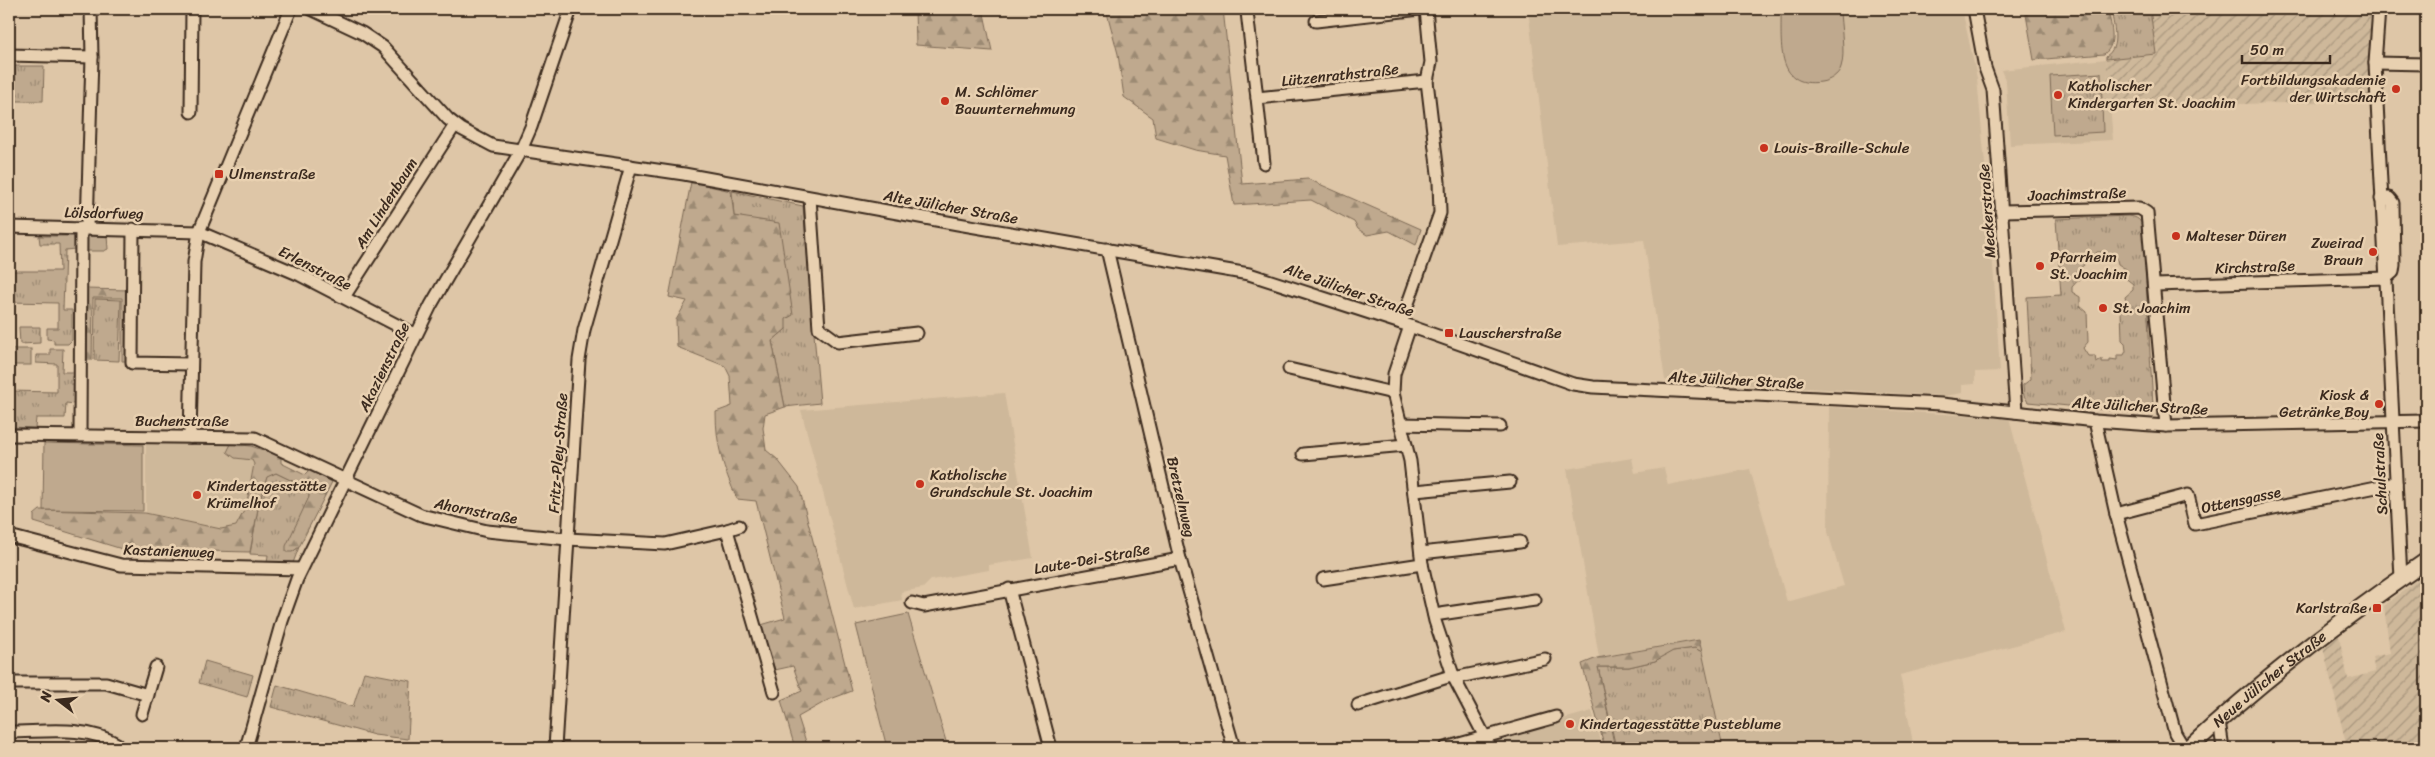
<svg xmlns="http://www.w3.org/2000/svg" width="2435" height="757" viewBox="0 0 2435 757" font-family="Sriracha,sans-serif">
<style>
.built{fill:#ceb89a}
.industrial{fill:url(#industrial-furrows)}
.grass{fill:url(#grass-tufts);stroke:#7d6a56;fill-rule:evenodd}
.forest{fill:url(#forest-firs);stroke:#7d6a56}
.garden{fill:#bfa98e;stroke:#7d6a56}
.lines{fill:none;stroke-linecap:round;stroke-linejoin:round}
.street-casing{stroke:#3b2a1e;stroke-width:15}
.secondary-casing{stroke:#3b2a1e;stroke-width:19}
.street{stroke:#e8d0b0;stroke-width:11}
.secondary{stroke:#e8d0b0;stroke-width:15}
.poi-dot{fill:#c8321e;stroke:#e8d0b0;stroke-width:2}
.labels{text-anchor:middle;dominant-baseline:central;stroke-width:5;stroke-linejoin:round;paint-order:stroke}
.street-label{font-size:15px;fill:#3b2a1e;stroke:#e8d0b0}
.poi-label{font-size:15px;fill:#3b2a1e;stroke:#e8d0b0;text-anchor:start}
</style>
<defs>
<pattern id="industrial-furrows" width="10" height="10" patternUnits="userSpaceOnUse" patternTransform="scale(1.25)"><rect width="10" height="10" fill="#ceb89a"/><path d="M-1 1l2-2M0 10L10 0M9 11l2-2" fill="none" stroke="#a8967d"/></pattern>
<pattern id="grass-tufts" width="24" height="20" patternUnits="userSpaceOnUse" patternTransform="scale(1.25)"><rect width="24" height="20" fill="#bfa98e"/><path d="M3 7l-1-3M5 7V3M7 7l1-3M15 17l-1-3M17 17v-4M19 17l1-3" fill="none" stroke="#9c8a73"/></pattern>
<pattern id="forest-firs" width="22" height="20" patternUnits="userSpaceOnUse" patternTransform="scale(1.25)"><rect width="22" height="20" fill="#bfa98e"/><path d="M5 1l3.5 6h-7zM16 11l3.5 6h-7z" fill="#9c8a73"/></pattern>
</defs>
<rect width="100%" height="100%" fill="#dec6a7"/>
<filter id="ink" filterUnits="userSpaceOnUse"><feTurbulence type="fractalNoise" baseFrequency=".02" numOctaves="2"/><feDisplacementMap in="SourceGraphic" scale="10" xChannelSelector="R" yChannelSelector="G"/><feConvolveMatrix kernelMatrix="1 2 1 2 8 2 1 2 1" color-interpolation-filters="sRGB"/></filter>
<g filter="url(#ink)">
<g class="built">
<path d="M1528 9H1962L1977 78 1990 218 2000 371 1975 372V384L1962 385V393L1945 396 1665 380 1644 240 1557 247Z"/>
<path d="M2106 59 2113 140 2010 145 2006 82 2001 70Z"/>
<path d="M1004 393 1033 558 989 565V570L931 580 923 588 901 592 902 600 854 609 801 410Z"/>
<path d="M1829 407 2009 418 2066 632 1900 675 1914 748H1724L1699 640 1599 657 1567 469 1632 458 1635 473 1664 468 1668 485 1750 469 1787 602 1844 586 1828 532Z"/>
<path d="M146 444H231L227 453 235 458 252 460 254 464 246 507 236 526 221 529 146 513Z"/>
<path d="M1592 711 1603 748H1497L1494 738Z"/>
</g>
<g class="industrial">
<path d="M2150 9H2371L2369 101 2110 107 2106 59 2156 54Z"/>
<path d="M2418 579 2426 589V595L2421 600 2424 630H2426V748H2347L2323 647 2339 636 2348 679 2375 672 2372 657 2390 653 2384 606Z"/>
</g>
<g class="grass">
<path d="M2111 9H2150L2156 54 2106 59V56C2121 47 2113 24 2111 9Z"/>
<path d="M15 66H44L43 101H15Z"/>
<path d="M2101 73 2103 132 2053 135 2050 76Z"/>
<path d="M732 191 803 206 820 403 785 407 772 341 786 329 734 216Z"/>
<path d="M2128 216C2137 217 2141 219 2143 229L2153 406 2147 412 2139 413 2028 402 2024 396 2023 385 2031 379 2027 297 2061 295 2056 219ZM2097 252H2104L2109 257 2116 255 2118 264 2127 270 2124 277 2133 284V290L2125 297 2127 305 2121 310 2122 340 2125 343 2126 351 2124 355H2117V360L2110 359V362H2102V359L2096 362 2095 356H2088L2083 348 2088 342 2087 312 2080 306V297L2072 292V287L2080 278 2076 271 2084 265V259L2086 256 2092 257Z"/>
<path d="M39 236H74L75 249 65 250 63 310H72V340L68 344H54V340L47 339V328H58V303L9 302V271H60L59 244H40Z"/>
<path d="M87 236H107L108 249 104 251H85L84 239Z"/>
<path d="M95 299 121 300 119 361 94 360Z"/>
<path d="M19 327H40V343L20 344Z"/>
<rect x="10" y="349" width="21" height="16"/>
<path d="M50 349H63L62 372H72L71 384H77V418H74V404L66 403 65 418H36L35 428 9 427V391L57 392V364L36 363V355H50Z"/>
<path d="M276 473 309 489V497L292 552 299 547 293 563H267L268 555 250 554 259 503 267 476Z"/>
<path d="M1695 648 1702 652 1723 748H1616L1598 667H1629L1655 661 1672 651Z"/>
<path d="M205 661 253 675 247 697 199 683Z"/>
<path d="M364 672 411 681 408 739 374 735 271 707 277 685 353 707Z"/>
</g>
<g class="forest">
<path d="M915 9H983L992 51 916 45Z"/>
<path d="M1106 9H1223L1242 184 1308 179 1421 229 1416 245 1389 231 1367 235 1358 229 1354 222 1311 200 1234 205 1225 155 1195 150 1156 138 1153 118 1124 97 1118 54Z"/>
<path d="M2025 9H2108C2110 23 2118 44 2104 54L2034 60Z"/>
<path d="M691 182 731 191 734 216 779 223 793 315 786 319V329L772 341 785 407 765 414 763 428 766 450 777 459 799 487 852 691 828 700 798 717 808 748H795L781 700 802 691 793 666 775 670 761 625 785 618 756 501 737 499C723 467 716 446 716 412L732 406 730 376 725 366 677 347 676 320 687 301 669 297Z"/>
<path d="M85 289 129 290 128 361H122V298H93L92 360H83Z"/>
<path d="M231 444 251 446 281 456V463L305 475 310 470 332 482 299 547 292 552H286V546L309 497V489L276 473 267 477 259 503 250 552 122 549 34 522V515L40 510 145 513 221 529 236 526 246 507 254 464 252 460 235 458 227 452Z"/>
<path d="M1699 640 1702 652 1695 648 1673 651 1655 661 1629 667H1598L1615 748H1605L1582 664 1597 658Z"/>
</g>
<g class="garden">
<path d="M1781 9H1840C1840 24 1846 53 1841 67 1839 75 1829 81 1821 82 1774 89 1782 40 1781 9Z"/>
<path d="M44 443 143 445V511L43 510Z"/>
<path d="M908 614 948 748H887L856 625Z"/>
</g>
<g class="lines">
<defs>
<g id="street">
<path d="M311 9 362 33 383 47 448 119 461 129 493 146 684 174 958 224 1249 274 1401 323 1573 384 1593 387 1942 404 2095 421 2166 426 2426 421"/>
<path d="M1974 9 1985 68 1993 90 2016 412"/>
<path d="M2379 9 2375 63 2401 578"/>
<path d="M1247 12 1257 98"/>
<path d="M1316 21 1420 9"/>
<path d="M9 55 92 57"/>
<path d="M2375 63 2426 64"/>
<path d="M191 112 192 9"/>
<path d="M1264 163 1257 98 1427 81"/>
<path d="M810 198 819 328 838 342 917 333"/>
<path d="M2381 199 2389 198 2393 203 2394 265 2393 272 2386 278"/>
<path d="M2001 211 2139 208 2147 213 2166 426"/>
<path d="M9 227 199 232 300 275 416 335"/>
<path d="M87 228 92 57 91 9"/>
<path d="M133 229 132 363 191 364"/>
<path d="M1107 249 1180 559 1234 748"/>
<path d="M2155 285 2386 278"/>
<path d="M344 297 455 125"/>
<path d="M1401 323 1440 213 1439 182 1427 81 1431 62 1426 9"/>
<path d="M1410 326 1394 374 1393 393 1410 461 1422 564 1435 621 1454 678 1485 737 1489 748"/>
<path d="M1289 369 1393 393"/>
<path d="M2095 421 2116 514 2175 733 2184 748"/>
<path d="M1400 424 1500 426"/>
<path d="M9 435 255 438 421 515 487 531 567 539 665 544 727 530 774 692"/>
<path d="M80 435 81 228"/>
<path d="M190 437 194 262 199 232 291 9"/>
<path d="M1303 454 1406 445"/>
<path d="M1415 491 1510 482"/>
<path d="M2116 514 2188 495 2195 524 2396 483"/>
<path d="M727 530 739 526"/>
<path d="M9 536 121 565 301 569"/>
<path d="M1421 553 1520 542"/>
<path d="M1323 579 1422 564"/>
<path d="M1009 589 1051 748"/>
<path d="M912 603 924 606 1180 559"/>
<path d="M1434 615 1535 600"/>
<path d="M1454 678 1545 659"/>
<path d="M9 683H106L148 695"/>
<path d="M1358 705 1454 675"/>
<path d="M142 714 156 667"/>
<path d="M2219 721 2223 748"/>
<path d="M9 732C45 732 85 725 117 744"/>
<path d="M246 748 282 621 297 579 431 305 521 150 531 127 571 9"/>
<path d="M555 748 579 360 584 330 631 166"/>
<path d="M1445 748 1556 717"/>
</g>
<g id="secondary">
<path id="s1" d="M2189 748C2263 679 2343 618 2426 561"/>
</g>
</defs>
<use href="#street" class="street-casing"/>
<use href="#secondary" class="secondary-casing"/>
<use href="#street" class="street"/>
<use href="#secondary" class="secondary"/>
</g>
</g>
<g class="poi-dot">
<circle cx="2396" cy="89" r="5"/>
<circle cx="2058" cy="95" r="5"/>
<circle cx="945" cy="101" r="5"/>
<circle cx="1764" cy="148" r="5"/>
<rect x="214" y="169" width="10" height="10" rx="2.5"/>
<circle cx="2176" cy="236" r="5"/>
<circle cx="2373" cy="252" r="5"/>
<circle cx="2040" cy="266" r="5"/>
<circle cx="2103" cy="308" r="5"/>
<rect x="1444" y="328" width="10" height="10" rx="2.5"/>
<circle cx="2379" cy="404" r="5"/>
<circle cx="920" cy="484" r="5"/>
<circle cx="197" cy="495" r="5"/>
<rect x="2372" y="603" width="10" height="10" rx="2.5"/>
<circle cx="1570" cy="724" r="5"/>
</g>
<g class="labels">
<g class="street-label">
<text transform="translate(1340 75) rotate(-6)">Lützenrathstraße</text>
<text transform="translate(2077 194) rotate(-2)">Joachimstraße</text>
<text transform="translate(386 203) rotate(-58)">Am Lindenbaum</text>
<text transform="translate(951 207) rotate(10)">Alte Jülicher Straße</text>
<text transform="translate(1987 211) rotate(-94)">Meckerstraße</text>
<text transform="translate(104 213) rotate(1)">Lölsdorfweg</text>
<text transform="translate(2255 267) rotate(-2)">Kirchstraße</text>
<text transform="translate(315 268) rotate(27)">Erlenstraße</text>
<text transform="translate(1349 290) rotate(19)">Alte Jülicher Straße</text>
<text transform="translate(384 367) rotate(-64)">Akazienstraße</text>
<text transform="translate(1736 380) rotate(3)">Alte Jülicher Straße</text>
<text transform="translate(2140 406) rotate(3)">Alte Jülicher Straße</text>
<text x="182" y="421">Buchenstraße</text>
<text transform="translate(558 453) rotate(-86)">Fritz-Pley-Straße</text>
<text transform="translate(2380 474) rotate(-93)">Schulstraße</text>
<text transform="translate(1181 497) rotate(77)">Bretzelnweg</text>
<text transform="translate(2241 500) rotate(-12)">Ottensgasse</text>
<text transform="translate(476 511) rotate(11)">Ahornstraße</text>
<text transform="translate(169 551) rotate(2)">Kastanienweg</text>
<text transform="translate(1092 559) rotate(-10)">Laute-Dei-Straße</text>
<text stroke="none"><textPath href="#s1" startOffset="106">Neue Jülicher Straße</textPath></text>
</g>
<g class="poi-label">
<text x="2386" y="80" text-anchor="end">Fortbildungsakademie<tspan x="2386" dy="17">der Wirtschaft</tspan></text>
<text x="2068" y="86">Katholischer<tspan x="2068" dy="17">Kindergarten St. Joachim</tspan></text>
<text x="955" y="92">M. Schlömer<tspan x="955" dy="17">Bauunternehmung</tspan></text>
<text x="1774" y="148">Louis-Braille-Schule</text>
<text x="229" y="174">Ulmenstraße</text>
<text x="2186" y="236">Malteser Düren</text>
<text x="2363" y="243" text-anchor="end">Zweirad<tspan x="2363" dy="17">Braun</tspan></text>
<text x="2050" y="257">Pfarrheim<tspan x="2050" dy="17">St. Joachim</tspan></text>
<text x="2113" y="308">St. Joachim</text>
<text x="1459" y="333">Lauscherstraße</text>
<text x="2369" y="395" text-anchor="end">Kiosk &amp;<tspan x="2369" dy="17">Getränke Boy</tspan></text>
<text x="930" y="475">Katholische<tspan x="930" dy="17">Grundschule St. Joachim</tspan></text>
<text x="207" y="486">Kindertagesstätte<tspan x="207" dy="17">Krümelhof</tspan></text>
<text x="2367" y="608" text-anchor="end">Karlstraße</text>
<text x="1580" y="724">Kindertagesstätte Pusteblume</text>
</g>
</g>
<rect width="2435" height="757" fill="none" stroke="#e8d0b0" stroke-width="30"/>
<rect x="15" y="15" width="2405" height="727" fill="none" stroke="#3b2a1e" stroke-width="2" filter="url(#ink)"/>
<g transform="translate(58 700) rotate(286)" stroke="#e8d0b0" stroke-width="4" paint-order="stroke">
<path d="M0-4L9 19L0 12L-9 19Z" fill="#3b2a1e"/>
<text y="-8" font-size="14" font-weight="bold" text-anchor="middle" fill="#3b2a1e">N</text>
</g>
<path d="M2242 55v8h88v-8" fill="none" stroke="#3b2a1e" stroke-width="2.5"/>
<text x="2250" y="55" font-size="15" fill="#3b2a1e" stroke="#e8d0b0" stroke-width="4" paint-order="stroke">50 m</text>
</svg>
